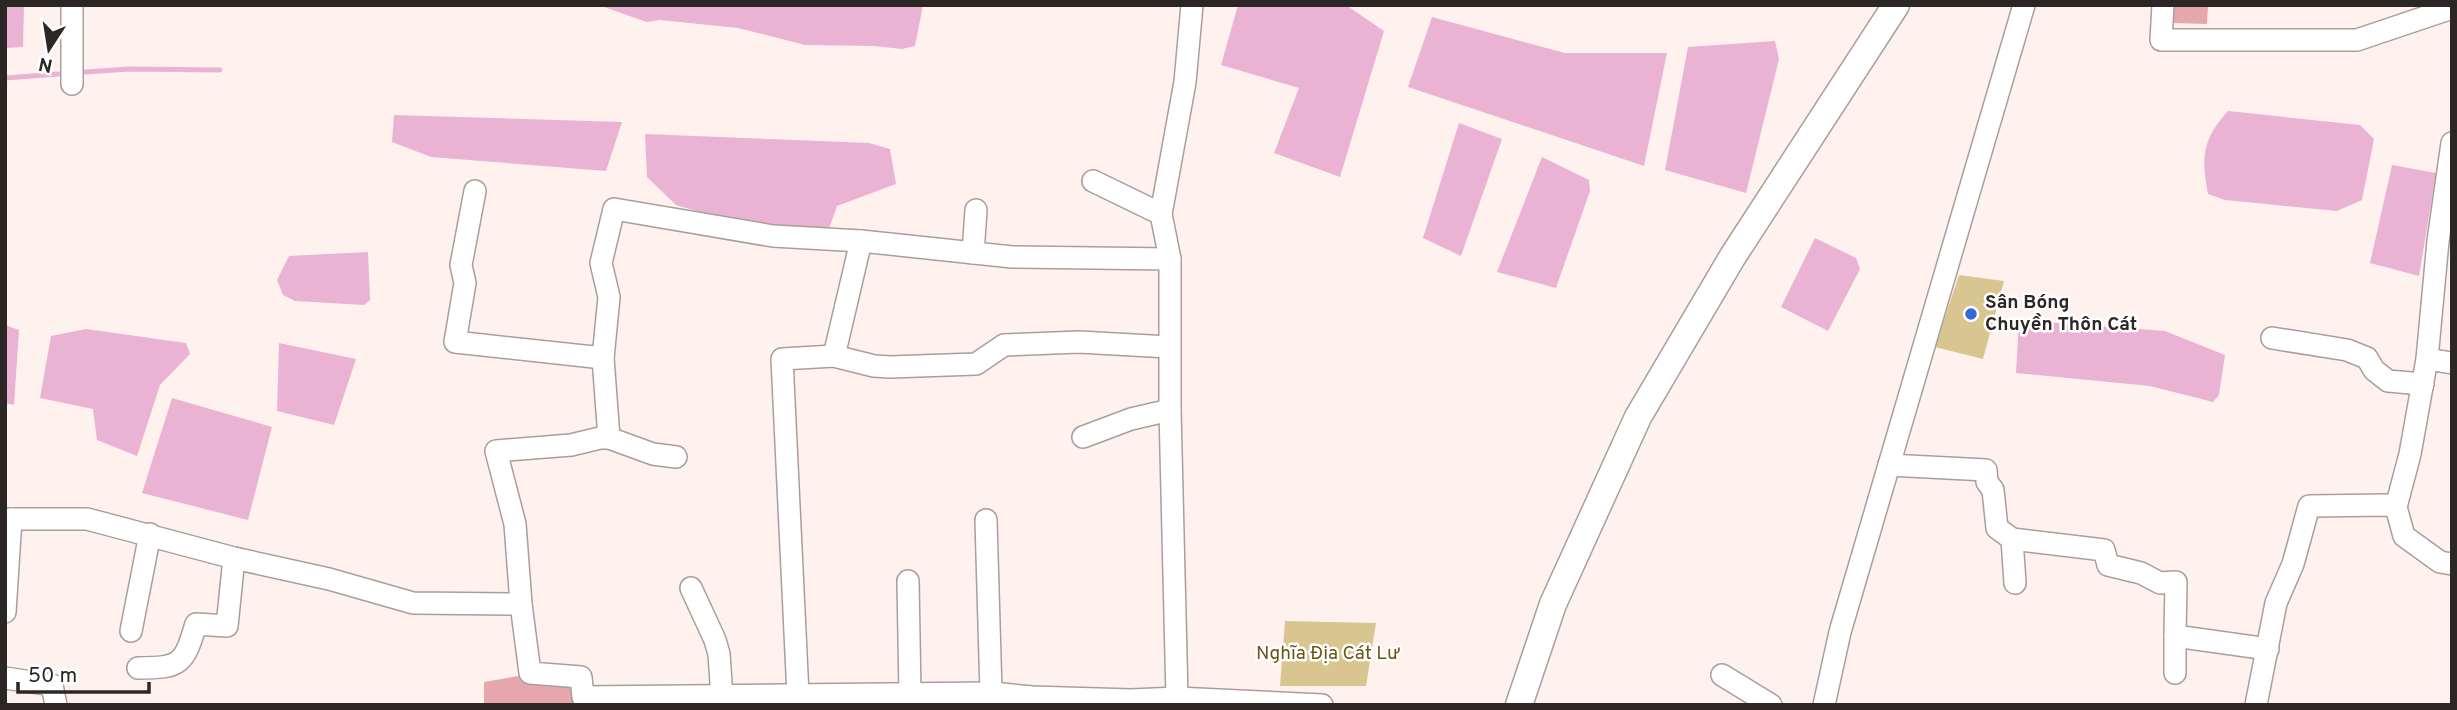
<svg xmlns="http://www.w3.org/2000/svg" width="2457" height="710" viewBox="0 0 2457 710" font-family="Overpass,sans-serif">
<style>
.green{fill:#d9c590}
.water{fill:#eab3d3}
.lines{fill:none;stroke-linecap:round;stroke-linejoin:round}
.stream{stroke:#eab3d3;stroke-width:5}
.building{fill:#e5a6ae}
.minor-casing{stroke:#aa9e9a;stroke-width:24}
.major-casing{stroke:#aa9e9a;stroke-width:29}
.minor{stroke:#fff;stroke-width:21}
.major{stroke:#fff;stroke-width:26}
.poi-dot{fill:#3268d7;stroke:#fff;stroke-width:2.5}
.labels{text-anchor:middle;dominant-baseline:central;stroke-width:5;stroke-linejoin:round;paint-order:stroke}
.poi-label{font-size:19px;font-weight:bold;fill:#2c2725;stroke:#fff;text-anchor:start}
.park-label{font-size:19px;fill:#6a5514;stroke:#fff}
</style>
<rect width="100%" height="100%" fill="#fff1ed"/>
<g class="green">
<path d="M1959 275 2004 281 1983 359 1935 347Z"/>
<path d="M1285 621 1376 623 1366 686H1280Z"/>
</g>
<g class="water">
<path d="M5 5H24L23 47 5 48Z"/>
<path d="M598 5H923L915 46 902 49 874 46 805 45 738 28 660 20 647 22Z"/>
<path d="M1238 5H1346L1384 31 1340 177 1274 153 1299 88 1221 65Z"/>
<path d="M1432 17 1565 53H1667L1644 166 1408 87Z"/>
<path d="M1775 41 1779 59 1746 193 1665 170 1688 47Z"/>
<path d="M2228 111 2360 125 2374 139 2362 200 2337 211 2225 200 2208 194C2201 157 2202 140 2228 111Z"/>
<path d="M394 115 621 122H622L606 171 431 157 392 142Z"/>
<path d="M1459 123 1502 139 1461 256 1423 238Z"/>
<path d="M645 134 869 143 890 149 896 184 837 206 828 232 734 222 676 205 647 177Z"/>
<path d="M1542 157 1589 180 1590 191 1556 288 1497 272Z"/>
<path d="M2392 165 2436 173 2419 276 2370 263Z"/>
<path d="M1815 238 1856 258 1860 269 1828 331 1781 307Z"/>
<path d="M368 252 370 300 364 305 295 301 283 295 277 280 289 256Z"/>
<path d="M2019 320 2165 331 2225 355 2219 395 2213 402 2150 386 2016 373Z"/>
<path d="M5 325 19 330 14 405 5 403Z"/>
<path d="M86 329 186 343 190 354 160 385 137 456 97 440 93 409 40 398 51 336Z"/>
<path d="M279 343 356 359 334 425 277 411Z"/>
<path d="M172 398 272 427 248 520 142 493Z"/>
</g>
<g class="lines">
<g class="stream">
<path d="M86 72 129 69 220 70"/>
<path d="M5 78 58 74"/>
</g>
</g>
<g class="building">
<path d="M2173 5H2208L2207 24 2173 23Z"/>
<path d="M524 675 534 685 577 682 575 705H484V682Z"/>
</g>
<g class="lines">
<defs>
<g id="minor">
<path d="M2163 5 2161 40H2357L2452 8"/>
<path d="M72 84V5"/>
<path d="M1093 181 1161 214"/>
<path d="M475 191 461 265 465 283 455 342 603 358"/>
<path d="M973 253 976 210"/>
<path d="M2272 338 2347 350 2367 358 2374 370 2388 381 2423 384"/>
<path d="M834 356 861 241"/>
<path d="M2427 359 2452 363"/>
<path d="M1083 437 1131 419 1170 410"/>
<path d="M609 438 603 358 609 297 601 263 614 209 773 236 861 241 1012 257 1170 259"/>
<path d="M1889 465 1986 470 1987 482 1993 490 1997 528 2012 539 2104 550 2108 565 2141 573 2160 583 2176 582 2175 636 2268 649"/>
<path d="M2396 507 2410 454 2427 359 2438 241 2452 143"/>
<path d="M5 519H87L234 558 329 579 413 603 521 604 530 673 581 677 583 697 991 693 1032 697 1131 700 1177 698 1322 705"/>
<path d="M986 520 991 693"/>
<path d="M2012 539 2015 583"/>
<path d="M908 581 910 694"/>
<path d="M691 588 715 640 719 654 722 697"/>
<path d="M521 604 515 524 496 451 571 445 600 438H609L653 454 676 457"/>
<path d="M5 612 11 519"/>
<path d="M131 631 150 534"/>
<path d="M138 668C181 668 184 664 196 624L227 626 234 558"/>
<path d="M2175 673V636"/>
<path d="M1722 675 1771 705"/>
<path d="M5 678 52 685 56 705"/>
<path d="M798 695 782 359 834 356 874 366 890 367 976 364 1004 345 1079 342 1169 347"/>
<path d="M1177 698 1170 410V259L1161 214 1185 82 1192 5"/>
<path d="M1824 705 1840 632 2024 5"/>
<path d="M2256 705 2276 603 2293 564 2309 506 2387 505 2396 507 2404 536 2440 562 2452 564"/>
</g>
<path id="major" d="M1519 705 1553 604 1638 417 1733 256 1896 5"/>
</defs>
<use href="#minor" class="minor-casing"/>
<use href="#major" class="major-casing"/>
<use href="#minor" class="minor"/>
<use href="#major" class="major"/>
</g>
<circle class="poi-dot" cx="1971" cy="314" r="7"/>
<g class="labels">
<g class="poi-label">
<text x="1985" y="303">Sân Bóng<tspan x="1985" dy="22">Chuyền Thôn Cát</tspan></text>
</g>
<g class="park-label">
<text x="1328" y="654">Nghĩa Địa Cát Lư</text>
</g>
</g>
<rect width="2457" height="710" fill="none" stroke="#2c2725" stroke-width="14"/>
<g transform="translate(49 49) rotate(192)" stroke="#ffffff" stroke-width="5" paint-order="stroke">
<path d="M0-5L12 26L0 18L-12 26Z" fill="#2c2725"/>
<text y="-10" font-size="19" font-weight="bold" text-anchor="middle" fill="#2c2725">N</text>
</g>
<path d="M18 682v10h131v-10" fill="none" stroke="#2c2725" stroke-width="3.5"/>
<text x="28" y="682" font-size="21" fill="#2c2725" stroke="#ffffff" stroke-width="5" paint-order="stroke">50 m</text>
</svg>
